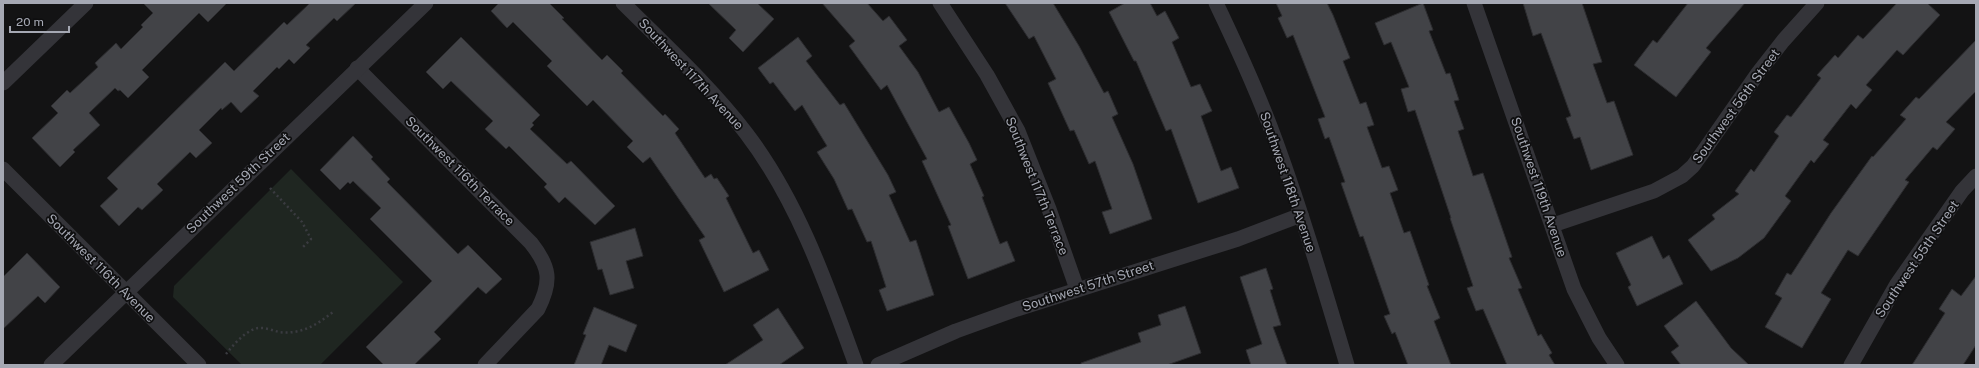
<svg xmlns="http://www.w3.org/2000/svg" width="1979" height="368" viewBox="0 0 1979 368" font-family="'Public Sans',sans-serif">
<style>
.green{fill:#1f2621}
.building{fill:#424347;stroke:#2d2d30}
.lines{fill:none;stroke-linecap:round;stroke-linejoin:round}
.path{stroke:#3a3b40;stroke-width:2.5;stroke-dasharray:2 3;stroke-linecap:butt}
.minor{stroke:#343439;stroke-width:15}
.labels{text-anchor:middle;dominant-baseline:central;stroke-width:3.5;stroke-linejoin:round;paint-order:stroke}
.street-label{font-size:13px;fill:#a5a8b3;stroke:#0e0e0f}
</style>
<rect width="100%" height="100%" fill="#131314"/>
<path class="green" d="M291 169 403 282 320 365H242L173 297 174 286Z"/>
<g class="building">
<path d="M143 3H227L208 22 199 13 142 70 149 77 128 98 120 90 118 91 115 88 89 113 100 125 73 150 75 152 60 167 32 138 58 113 51 106 67 90 70 93 98 67 95 63 116 43 121 49 143 27 141 25 153 13Z"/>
<path d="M310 3H356L337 21 334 18 306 45 310 48 294 64 289 59 279 69 277 67 253 91 259 96 241 113 231 102 222 110 221 108 199 130 212 143 196 158 190 152 157 184 163 190 142 210 138 207 119 226 100 206 118 189 107 178 225 62 234 71 284 22 287 25Z"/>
<path d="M499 3H549L564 18 562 19 602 60 607 55 623 71 621 73 663 116 665 114 679 129 675 133 705 178 711 174 714 179 717 178 729 196 726 198 753 253 759 250 769 270 724 292 699 240 705 237 650 157 643 163 627 147 633 141 593 100 587 106 547 66 552 61 513 22 507 28 491 11Z"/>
<path d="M708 3H757L774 19 743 52 729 38 736 30Z"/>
<path d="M822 3H867L883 21 889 16 907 40 899 46 918 72 939 112 949 107 969 143 977 160 970 164 984 196 982 197 1000 244 1007 241 1015 261 968 279 948 226 951 225 922 161 927 159 887 85 881 90 849 46 855 41Z"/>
<path d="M1005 3H1053L1079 46 1104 93 1108 91 1118 114 1112 117 1133 164 1152 219 1110 234 1102 212 1112 209 1095 161 1089 164 1074 130 1070 131 1048 83 1056 79 1034 36 1029 39Z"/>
<path d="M1125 3H1150L1157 16 1165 11 1179 38 1172 42 1191 87 1200 84 1212 111 1201 116 1221 171 1231 167 1239 188 1198 203 1171 129 1166 131 1136 61H1134L1109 12Z"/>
<path d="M1276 3H1327L1333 15 1350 58 1343 61 1360 104 1366 102 1374 125 1367 127 1382 168 1389 166 1398 190 1390 193 1404 233 1410 231 1429 285 1427 286 1440 318 1434 321 1451 365H1408L1395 332 1392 334 1384 316 1390 314 1363 236 1360 237 1341 183 1345 182 1329 137 1325 139 1318 119 1325 117 1293 35 1287 38 1278 18 1282 16Z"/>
<path d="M1423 3 1433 30 1429 31 1446 74 1450 73 1459 100 1454 101 1464 129 1458 131 1473 176 1483 173 1512 257 1509 258 1522 288 1518 289 1538 336 1541 334 1552 353 1549 355 1555 365H1507L1483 309 1476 311 1467 288 1473 286 1450 218H1451L1415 110 1408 112 1401 89 1409 87 1391 42 1384 45 1375 23Z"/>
<path d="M1523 3H1582L1602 62 1593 64 1607 103 1614 101 1633 155 1591 170 1580 137 1574 139 1566 118 1571 116 1541 33 1533 36Z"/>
<path d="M1688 3H1745L1706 48 1711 52 1676 97 1634 65 1653 40 1657 43Z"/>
<path d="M1897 3H1927L1940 15 1903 55 1897 50 1866 85 1872 90 1856 109 1851 104 1823 140 1829 144 1814 163 1811 160 1785 196 1791 201 1764 238 1738 258 1711 271 1688 240 1715 219 1712 215 1739 194 1735 191 1751 169 1754 172 1779 136 1774 132 1787 115 1791 117 1821 78 1817 75 1835 55 1838 58 1858 35 1863 39Z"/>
<path d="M461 37 540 115 532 123 534 125 530 129 567 164 571 161 615 206 595 225 565 197 559 203 544 187 547 184 509 146 506 149 485 129 493 121 451 81 443 89 426 72Z"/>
<path d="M798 37 812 56 806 61 840 105 844 103 888 175 896 192 889 195 910 242 916 240 934 295 887 311 879 290 886 287 871 241 867 242 852 209 848 210 834 179 817 152 827 146 802 105 795 111 773 82 770 84 758 68Z"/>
<path d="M1976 40V91L1946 122 1955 129 1937 150 1933 147 1905 180 1909 182 1858 256 1848 250 1821 293 1831 299 1802 348 1765 327 1782 298 1775 294 1787 273 1791 275 1831 213 1872 156 1873 157 1906 119 1900 115 1916 97 1919 99Z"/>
<path d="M353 136 373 157 371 159 390 179 387 182 458 254 468 245 502 279 486 294 478 287 434 332 441 339 414 365H384L366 347 432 281 370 219 381 208 353 181 350 184 348 182 340 190 320 170Z"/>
<path d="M635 228 643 256 626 261 634 288 610 295 602 269 598 270 590 242Z"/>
<path d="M1652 236 1663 259 1669 255 1683 284 1637 306 1628 287 1631 285 1616 253Z"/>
<path d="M27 253 60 287 45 303 38 296 3 329V277Z"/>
<path d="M1266 268 1273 289 1270 290 1281 325 1273 327 1287 365H1251L1246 350 1262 344 1240 277Z"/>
<path d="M1976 276V345L1963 365H1912L1945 313 1939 309 1952 289 1961 296Z"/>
<path d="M1696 301 1731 348 1749 365H1681L1671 352 1679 346 1664 326Z"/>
<path d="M1185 306 1201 353 1167 365H1081V363L1141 342 1138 333 1161 325 1158 315Z"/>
<path d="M594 307 637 325 626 352 609 345 601 365H574L586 335 583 334Z"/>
<path d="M778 308 804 348 779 365H725L763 340 753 325Z"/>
</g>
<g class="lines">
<g class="path">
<path d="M270 188 302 222 311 239 302 248"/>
<path d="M226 354C234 344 243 334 254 329 262 326 271 330 279 332 300 335 317 325 333 312"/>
</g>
<g class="minor">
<path d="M623 3C665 45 710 86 746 133 798 201 827 285 856 365"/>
<path d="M940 3 987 75 1018 131 1049 209 1077 289"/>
<path d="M1216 3C1238 49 1259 95 1276 142 1303 216 1325 291 1347 365"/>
<path d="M1474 3 1574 289 1599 338 1617 365"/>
<path d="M357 68 531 243C550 267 552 281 538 309L485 365"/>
<path d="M3 83 86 3"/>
<path d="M3 169 199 365"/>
<path d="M1553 225 1654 191 1682 176 1693 166 1703 152 1758 73 1783 41 1817 3"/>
<path d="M51 365 426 3"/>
<path d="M878 365 956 331 1017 309 1238 239 1301 215"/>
<path d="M1851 365 1897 284 1962 191 1976 176"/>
</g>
</g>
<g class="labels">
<g class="street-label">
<text transform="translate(691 74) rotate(47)">Southwest 117th Avenue</text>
<text transform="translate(1736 106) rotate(-54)">Southwest 56th Street</text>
<text transform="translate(460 171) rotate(45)">Southwest 116th Terrace</text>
<text transform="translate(1288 182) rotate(71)">Southwest 118th Avenue</text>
<text transform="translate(238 183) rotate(-44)">Southwest 59th Street</text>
<text transform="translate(1037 186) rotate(68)">Southwest 117th Terrace</text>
<text transform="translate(1539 187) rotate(71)">Southwest 119th Avenue</text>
<text transform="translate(1917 259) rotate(-56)">Southwest 55th Street</text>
<text transform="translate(101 268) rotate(45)">Southwest 116th Avenue</text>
<text transform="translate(1088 286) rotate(-18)">Southwest 57th Street</text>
</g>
</g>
<rect width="1979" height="368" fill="none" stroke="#a5a8b3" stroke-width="8"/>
<path d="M10 26v6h59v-6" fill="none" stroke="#a5a8b3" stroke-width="2"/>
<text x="16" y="26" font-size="12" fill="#a5a8b3" stroke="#0e0e0f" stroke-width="3" paint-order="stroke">20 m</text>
</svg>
